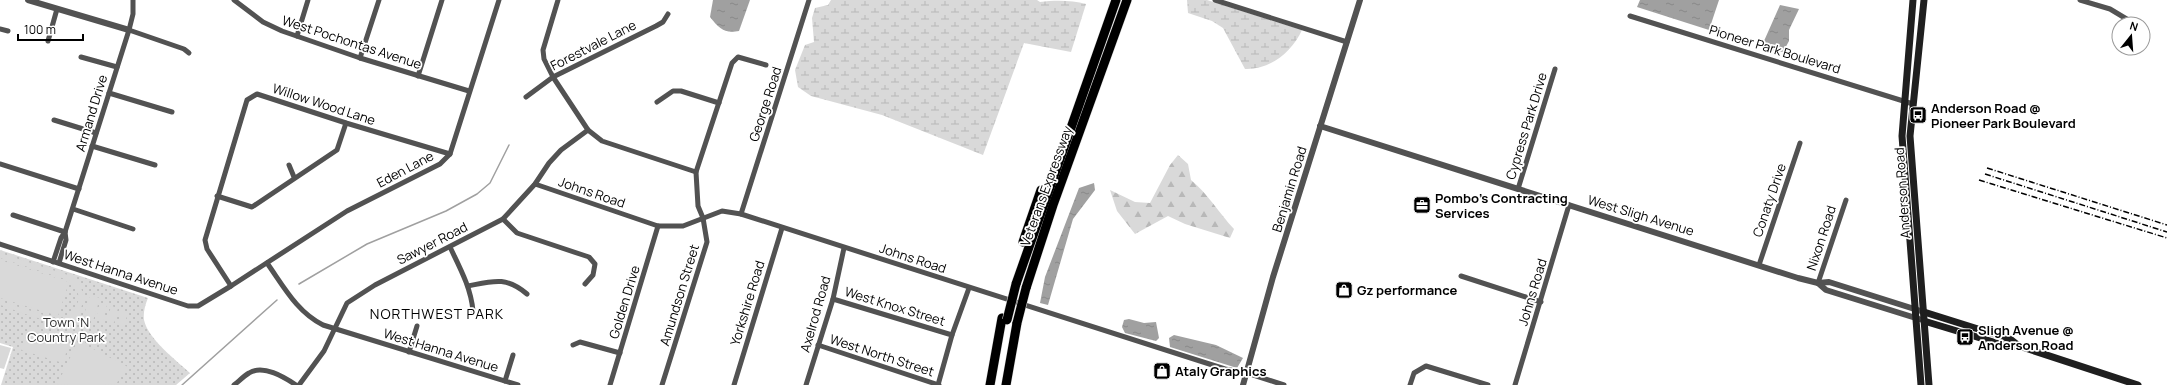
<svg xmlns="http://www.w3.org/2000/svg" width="2167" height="385" viewBox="0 0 2167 385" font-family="Manrope,sans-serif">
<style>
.forest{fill:url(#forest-firs)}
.wetland{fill:url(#wetland-marsh)}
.park{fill:url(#park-dots)}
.pitch{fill:#d9d9d9}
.water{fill:url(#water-ripples)}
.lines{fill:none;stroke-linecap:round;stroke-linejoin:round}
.stream{stroke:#a0a0a0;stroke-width:1.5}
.motorway-casing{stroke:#dbdbdb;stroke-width:10}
.minor{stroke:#525252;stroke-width:5}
.tertiary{stroke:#525252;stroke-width:6}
.secondary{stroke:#1f1f1f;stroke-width:7}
.motorway{stroke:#000;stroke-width:9}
.rail{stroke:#000;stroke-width:1.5;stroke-dasharray:6 2 1 2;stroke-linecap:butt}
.motorway-bridge-casing{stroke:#dbdbdb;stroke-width:10;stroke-linecap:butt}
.motorway-bridge{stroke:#000;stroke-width:9}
.labels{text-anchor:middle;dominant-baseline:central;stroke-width:3.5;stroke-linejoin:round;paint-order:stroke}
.street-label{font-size:13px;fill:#000;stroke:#fff}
.poi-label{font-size:13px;font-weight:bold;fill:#000;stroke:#fff;text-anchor:start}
.park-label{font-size:13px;fill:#303030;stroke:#fff}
.neighbourhood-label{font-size:14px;letter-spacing:1px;fill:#000;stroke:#fff}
</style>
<defs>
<pattern id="forest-firs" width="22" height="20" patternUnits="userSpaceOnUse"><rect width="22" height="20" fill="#d9d9d9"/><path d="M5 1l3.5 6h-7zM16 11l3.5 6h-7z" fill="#b8b8b8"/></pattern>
<pattern id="wetland-marsh" width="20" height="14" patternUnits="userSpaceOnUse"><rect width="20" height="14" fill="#d9d9d9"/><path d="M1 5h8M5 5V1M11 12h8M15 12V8" fill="none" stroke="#b8b8b8"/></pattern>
<pattern id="park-dots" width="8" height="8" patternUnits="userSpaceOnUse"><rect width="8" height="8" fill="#d9d9d9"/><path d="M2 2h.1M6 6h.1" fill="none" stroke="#b8b8b8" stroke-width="1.8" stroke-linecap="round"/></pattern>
<pattern id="water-ripples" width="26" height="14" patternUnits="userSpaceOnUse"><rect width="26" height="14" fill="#a0a0a0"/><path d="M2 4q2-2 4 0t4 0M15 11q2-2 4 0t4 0" fill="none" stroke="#888"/></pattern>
</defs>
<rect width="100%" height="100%" fill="#fff"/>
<path class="forest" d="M1178 155 1188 164 1191 180C1208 194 1219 213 1234 229L1230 238 1185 224 1168 216 1135 234 1117 211 1110 190 1135 202 1150 203 1170 165Z"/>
<g class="wetland">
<path d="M831 0H1037L1040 2C1054 0 1072 0 1086 4L1071 52 1024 43 983 155 882 115 811 96 798 87 795 70 805 45 814 42 812 18 815 8 828 5Z"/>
<path d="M1187 0H1207L1302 30C1292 52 1270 70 1245 69L1223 28 1212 21 1188 13Z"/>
</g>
<path class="park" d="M0 250 148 298C145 305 143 313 144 320 148 339 176 360 190 373L176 385H1L13 347 0 343Z"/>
<g class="pitch">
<path d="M0 253 71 276C79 282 84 290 83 300 78 340 22 312 0 305V301L53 318H64L73 312C81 302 80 290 71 281L0 258Z"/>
<path d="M0 260 69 282 58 316 0 298Z"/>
<path d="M90 295 100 298 93 321 83 318Z"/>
<path d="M100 303 107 305 103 320 96 318Z"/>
<path d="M111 306 118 308 114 323 107 321Z"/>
<path d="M122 310 128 312 124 327 117 324Z"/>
<path d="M29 327 70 340 63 363 21 350Z"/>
<path d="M78 341 128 367 116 384 57 385Z"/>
<path d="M0 345 11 348 4 369 0 368Z"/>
</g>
<g class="water">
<path d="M713 0H750L739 31C724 34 719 28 710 17Z"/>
<path d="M1640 0H1719L1709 30 1637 7Z"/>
<path d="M1780 5 1799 9 1789 30V41L1783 52 1770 50 1764 41Z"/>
<path d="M1094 183 1095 190 1073 219 1048 305 1040 303 1045 277 1079 188Z"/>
<path d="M1129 319 1144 323 1156 322 1159 338 1156 341 1125 333 1122 327 1124 320Z"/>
<path d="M1174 335 1216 345 1243 358 1237 368 1170 347 1169 338Z"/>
</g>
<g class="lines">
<g class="stream">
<path d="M299 284 367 244 446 211 477 194 490 183 509 145"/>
<path d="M182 385 277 300"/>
</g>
<defs>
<g id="motorway">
<path d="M1023 242 1041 190"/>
<path d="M1016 284 1116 0"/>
<path d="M1026 288 1053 205 1127 0"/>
<path d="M990 385 1002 318"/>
<path d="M1006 385 1017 323"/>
</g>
</defs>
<use href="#motorway" class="motorway-casing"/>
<g class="minor">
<path d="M234 0 263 22 282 31 360 58 469 91"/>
<path d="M558 0 543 50 544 59 553 77 588 130 602 141 696 172"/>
<path d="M1215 0 1347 42"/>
<path d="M2080 0 2110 9 2135 24"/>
<path d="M1630 16 1913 104"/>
<path d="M0 29 8 31"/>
<path d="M129 30 184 49 189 53"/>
<path d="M2143 31 2144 32"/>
<path d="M297 36 308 0"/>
<path d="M48 41 57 9"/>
<path d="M81 57 117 67"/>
<path d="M360 58 379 0"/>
<path d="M418 76 442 0"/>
<path d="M109 93 172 112"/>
<path d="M526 97 553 77 656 26 663 22 668 14"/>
<path d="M657 102 673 91H681L719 103"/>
<path d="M54 120 96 133"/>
<path d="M92 146 155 165"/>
<path d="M0 164 79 189"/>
<path d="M289 165 294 177"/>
<path d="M535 184 658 226H683L722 211 741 214 1225 369 1247 373 1284 385"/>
<path d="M1518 189 1555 69"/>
<path d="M217 196 252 207 337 150 346 123"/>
<path d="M73 209 133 229"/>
<path d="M741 214 809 0"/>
<path d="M13 215 65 232"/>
<path d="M503 219 517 233 589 257 595 264 593 275 585 284"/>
<path d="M0 244 188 306H198L231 286 347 211 440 164 450 154 499 0"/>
<path d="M450 247C460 268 471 288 473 311"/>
<path d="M53 262 61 238 65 232"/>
<path d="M59 263 66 240 65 232 129 30 133 14V0"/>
<path d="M267 263C284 287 297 312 323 325L518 385"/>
<path d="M1759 265 1800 143"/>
<path d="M1461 276 1541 302"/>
<path d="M1818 283 1846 200"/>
<path d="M231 286 207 249 205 240 247 100 257 94 346 123 450 154"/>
<path d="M468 286C493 281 506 276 527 294"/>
<path d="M833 299 952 335"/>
<path d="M573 345 580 342 620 353"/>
<path d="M818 345 939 385"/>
<path d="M409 352 417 326"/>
<path d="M505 381 513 355"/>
<path d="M234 385C239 381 244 376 249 373 263 364 284 377 296 385"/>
<path d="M299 385 324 351 347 303 375 285 503 219 535 184 549 163 561 150 588 130"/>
<path d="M610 385 658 226"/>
<path d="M662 385 707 242 703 218 698 206 696 172 732 63 738 57 766 65"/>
<path d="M734 385 782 228"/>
<path d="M806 385 833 299 844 248"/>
<path d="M938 385 952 335 969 288"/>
<path d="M1410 385 1414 373 1426 366 1488 385"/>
<path d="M1515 385 1569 205"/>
</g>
<g class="tertiary">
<path d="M28 0 129 30"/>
<path d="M1320 126 1798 278 1818 283 1829 282 1924 312"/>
<path d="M1818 283 1826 290 1919 319"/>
<path d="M1243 385 1273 277 1360 0"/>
</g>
<g class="secondary">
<path d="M1913 0 1902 136 1921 385"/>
<path d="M1924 0 1910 136 1929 385"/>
<path d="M1924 312 2010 339 2019 346 2138 385"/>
<path d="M1924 321 2010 347 2019 346"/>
</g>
<use href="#motorway" class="motorway"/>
<g class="rail">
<path d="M1987 168 2167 225"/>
<path d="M1985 174 2167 232"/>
<path d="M1979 180 2167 238"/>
</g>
<defs>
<g id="motorway-bridge">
<path d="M1007 320 1016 284"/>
<path d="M1017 323 1026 288"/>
</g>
</defs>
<use href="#motorway-bridge" class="motorway-bridge-casing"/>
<use href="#motorway-bridge" class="motorway-bridge"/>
</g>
<defs>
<symbol id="bus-square" viewBox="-11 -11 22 22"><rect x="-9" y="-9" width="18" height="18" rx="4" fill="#000" stroke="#fff"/><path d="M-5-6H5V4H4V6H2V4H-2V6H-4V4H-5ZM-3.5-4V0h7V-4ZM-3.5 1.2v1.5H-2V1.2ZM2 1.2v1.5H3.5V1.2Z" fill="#fff"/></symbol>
<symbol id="office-square" viewBox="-11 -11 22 22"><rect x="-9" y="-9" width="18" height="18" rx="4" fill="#000" stroke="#fff"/><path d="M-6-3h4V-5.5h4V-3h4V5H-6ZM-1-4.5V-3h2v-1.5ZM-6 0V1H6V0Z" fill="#fff"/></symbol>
<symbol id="shop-square" viewBox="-11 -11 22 22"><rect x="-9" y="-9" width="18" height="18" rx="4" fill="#000" stroke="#fff"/><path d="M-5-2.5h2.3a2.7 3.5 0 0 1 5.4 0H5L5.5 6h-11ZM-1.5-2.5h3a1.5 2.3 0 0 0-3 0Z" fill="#fff"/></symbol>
</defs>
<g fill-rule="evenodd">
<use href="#bus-square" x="1908" y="105" width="20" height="20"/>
<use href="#office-square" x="1412" y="195" width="20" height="20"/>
<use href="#shop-square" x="1334" y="280" width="20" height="20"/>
<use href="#bus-square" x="1955" y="327" width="20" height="20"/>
<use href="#shop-square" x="1152" y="361" width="20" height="20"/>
</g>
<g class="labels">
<g class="street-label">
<text transform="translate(352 42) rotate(18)">West Pochontas Avenue</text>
<text transform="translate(593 45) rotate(-27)">Forestvale Lane</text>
<text transform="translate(1775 49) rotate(17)">Pioneer Park Boulevard</text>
<text transform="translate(324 104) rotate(18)">Willow Wood Lane</text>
<text transform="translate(765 104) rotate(-72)">George Road</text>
<text transform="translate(91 113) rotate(-73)">Armand Drive</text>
<text transform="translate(1526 126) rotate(-73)">Cypress Park Drive</text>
<text transform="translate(405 169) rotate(-28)">Eden Lane</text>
<text transform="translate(1046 186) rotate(-70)">Veterans Expressway</text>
<text transform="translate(1289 189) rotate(-73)">Benjamin Road</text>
<text transform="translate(592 192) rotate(19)">Johns Road</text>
<text transform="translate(1902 193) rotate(-94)">Anderson Road</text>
<text transform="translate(1769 200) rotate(-71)">Conaty Drive</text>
<text transform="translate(1641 215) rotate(17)">West Sligh Avenue</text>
<text transform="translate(1821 238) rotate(-72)">Nixon Road</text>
<text transform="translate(432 243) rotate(-27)">Sawyer Road</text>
<text transform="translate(913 258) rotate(18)">Johns Road</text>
<text transform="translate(121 272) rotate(18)">West Hanna Avenue</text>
<text transform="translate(1532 292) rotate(-73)">Johns Road</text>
<text transform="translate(679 295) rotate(-73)">Amundson Street</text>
<text transform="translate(624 302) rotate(-73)">Golden Drive</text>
<text transform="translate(747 303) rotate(-73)">Yorkshire Road</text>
<text transform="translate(895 306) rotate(17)">West Knox Street</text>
<text transform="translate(815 314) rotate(-74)">Axelrod Road</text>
<text transform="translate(441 350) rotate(17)">West Hanna Avenue</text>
<text transform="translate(882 355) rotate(18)">West North Street</text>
</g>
<g class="poi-label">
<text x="1931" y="108">Anderson Road @<tspan x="1931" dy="15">Pioneer Park Boulevard</tspan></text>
<text x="1435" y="198">Pombo's Contracting<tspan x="1435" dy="15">Services</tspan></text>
<text x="1357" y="290">Gz performance</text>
<text x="1978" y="330">Sligh Avenue @<tspan x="1978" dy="15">Anderson Road</tspan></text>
<text x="1175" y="371">Ataly Graphics</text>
</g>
<g class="park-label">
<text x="66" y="322">Town ’N<tspan x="66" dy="15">Country Park</tspan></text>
</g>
<g class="neighbourhood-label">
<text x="437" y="313">NORTHWEST PARK</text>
</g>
</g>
<g transform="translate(2131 36) rotate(17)"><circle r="19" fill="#ffffff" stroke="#999999"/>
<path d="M0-3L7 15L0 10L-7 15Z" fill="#000000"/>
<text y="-6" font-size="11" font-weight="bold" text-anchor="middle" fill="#000000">N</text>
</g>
<path d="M18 34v6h65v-6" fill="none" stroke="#000000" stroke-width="2"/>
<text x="24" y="34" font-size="12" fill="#000000" stroke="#ffffff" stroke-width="3" paint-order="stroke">100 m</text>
</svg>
